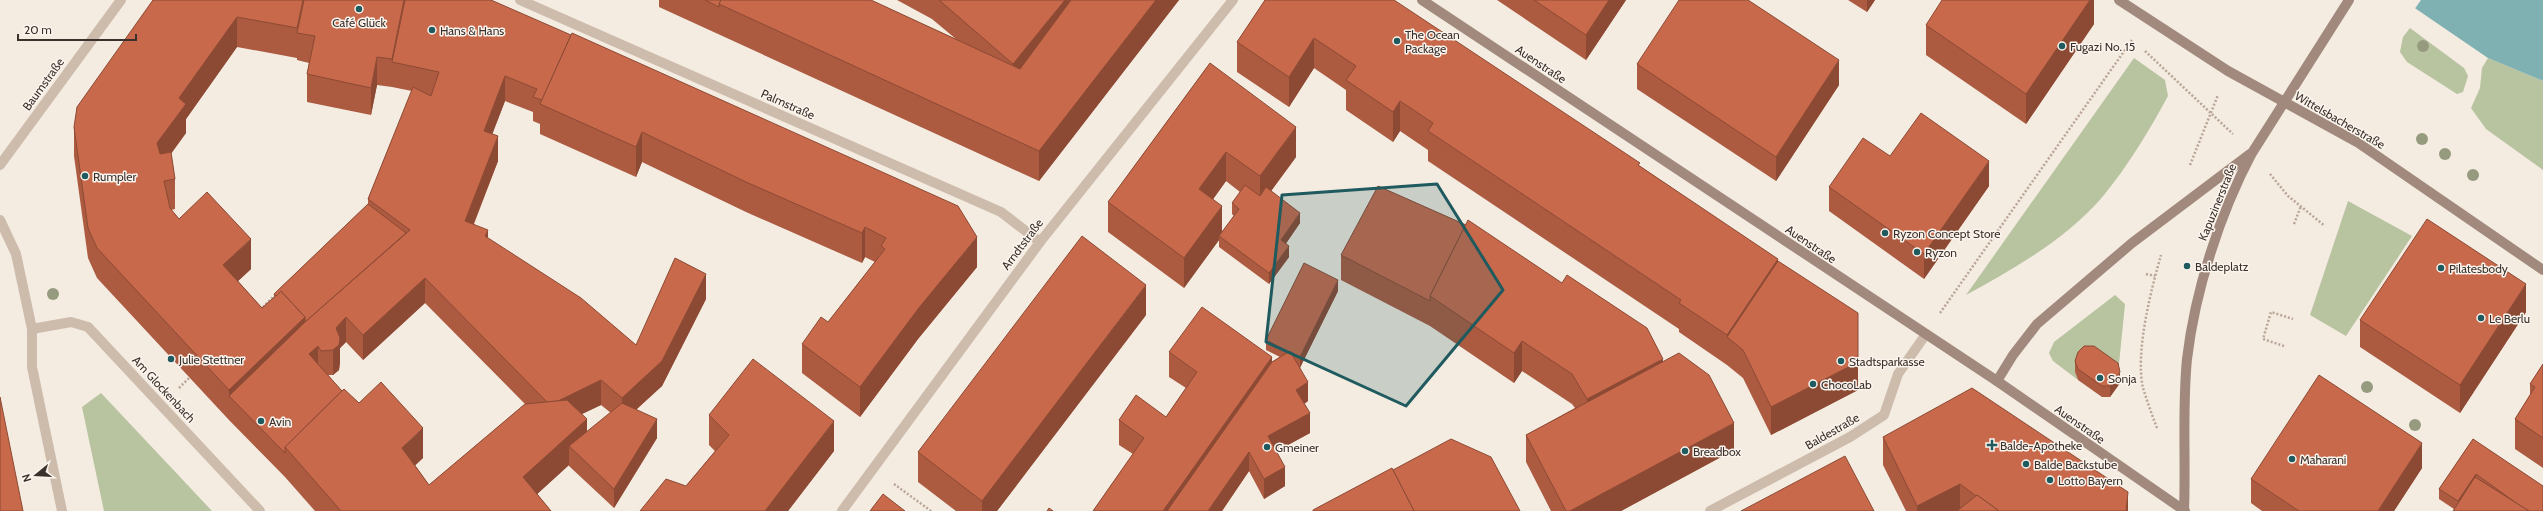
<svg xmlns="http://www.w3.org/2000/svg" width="2543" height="511" viewBox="0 0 2543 511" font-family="Cabin,sans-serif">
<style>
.green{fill:#b8c4a0}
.water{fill:#7fb0b2}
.pier{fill:#f4ebe1}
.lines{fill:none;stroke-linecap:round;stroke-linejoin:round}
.path{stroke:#b9a596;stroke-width:2.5;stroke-dasharray:2 2;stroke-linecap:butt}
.street{stroke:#cdbbac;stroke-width:10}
.secondary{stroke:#a18a7d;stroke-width:10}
.tree{fill:#969b7f}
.wall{fill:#ac5a40;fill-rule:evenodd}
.shaded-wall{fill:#8c4a34}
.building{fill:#c8694b;stroke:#8c4a34}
.marked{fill:#1f5a5e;fill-opacity:0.2;stroke:#1f5a5e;stroke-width:3;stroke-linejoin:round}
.poi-dot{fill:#1f5a5e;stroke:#fbf5ee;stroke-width:1.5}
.labels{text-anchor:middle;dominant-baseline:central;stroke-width:3;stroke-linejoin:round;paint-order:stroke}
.poi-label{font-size:12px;fill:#3b302b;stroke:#fbf5ee;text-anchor:start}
.street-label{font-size:12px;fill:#3b302b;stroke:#fbf5ee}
</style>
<rect width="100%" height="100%" fill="#f4ebe1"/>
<g class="green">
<path d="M2410 28 2464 68 2468 76 2463 92 2457 94 2407 62 2400 52 2403 37Z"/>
<path d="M2134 58 2165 80 2168 96C2149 131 2129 164 2104 195 2068 238 2014 269 1966 295Z"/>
<path d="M2488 58 2543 81V170L2486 129 2471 108 2480 88 2482 68Z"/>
<path d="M2348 201 2412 236 2346 336 2310 315Z"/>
<path d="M2115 295 2125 304 2118 374 2075 372 2078 380 2053 361 2049 353 2054 342Z"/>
<path d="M101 393 212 511H104L82 407Z"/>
</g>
<path class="water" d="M2403 0H2543V81L2488 58Z"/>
<path class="pier" d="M2401 0H2421L2414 10Z"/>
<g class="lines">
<g class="path">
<path d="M2145 51 2233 134"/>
<path d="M2190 165 2218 95"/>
<path d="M2270 174 2288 196 2325 226"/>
<path d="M2294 224 2301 206"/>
<path d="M2146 274 2155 276"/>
<path d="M260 310 276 294"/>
<path d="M1940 313 2132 40"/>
<path d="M2284 346 2263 339 2271 312 2293 319"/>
<path d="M179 388 191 376"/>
<path d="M2157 428C2152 415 2147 401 2143 388 2135 352 2151 290 2161 255"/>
<path d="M894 484 931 511"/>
</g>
<g class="street">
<path d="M520 0 1001 212 1040 242"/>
<path d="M0 165 121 0"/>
<path d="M0 220 16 254 32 329V367L62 511"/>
<path d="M32 329 71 322 88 327 260 511"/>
<path d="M842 511 1040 242 1233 0"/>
<path d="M1710 511 1850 437 1884 415 1898 374 1926 334"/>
</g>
<g class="secondary">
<path d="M1422 0 1997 381 2185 511"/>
<path d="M2119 0 2228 71 2357 142 2543 270"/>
<path d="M1997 381 2013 355 2037 324 2132 243 2250 154"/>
<path d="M2184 511C2186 461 2182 409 2187 359 2195 291 2220 213 2252 153L2349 0"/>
</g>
</g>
<g class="tree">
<circle cx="2423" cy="46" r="6"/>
<circle cx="2422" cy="139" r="6"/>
<circle cx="2445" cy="154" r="6"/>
<circle cx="2473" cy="175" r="6"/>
<circle cx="53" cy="294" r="6"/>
<circle cx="2367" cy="387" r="6"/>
<circle cx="2415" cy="425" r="6"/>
</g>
<g class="wall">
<path d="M153 0H491L977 267 918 339 860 417 802 373V344L828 322 875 262 865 257 862 263 746 212 642 162 636 177 540 134V124L533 121V112L505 101 492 134 498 161 474 224 488 239 636 345 706 299 662 386 636 410 657 438 614 508 569 466V465L537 494 551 511H315L285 477 229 420 97 278 88 258 74 156V127ZM237 47 297 58V60L309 63 307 74V102L371 115 377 85 392 87 412 91 368 199V204L274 294V297L262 308 238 281 251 269 179 219 171 210 175 209V179L171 154 186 133V119ZM425 303 525 404 429 485 415 465 423 458 359 403 342 391 328 375H333L339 370 340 362V348L346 342 363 360ZM601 405 611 413 587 432 581 414Z"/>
<path d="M659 0H870L956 39 932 19 897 0H1179L1039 181 659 7Z"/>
<path d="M1265 0 1640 166 1778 261 1858 390 1771 435 1743 378 1727 365 1679 332V329L1428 161V150L1400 131 1393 142 1346 110V90L1314 68 1289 107 1237 72V42Z"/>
<path d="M1497 0H1626L1586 60Z"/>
<path d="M1848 0H1875L1867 12Z"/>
<path d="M2094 0V24L2026 124 1926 55V25Z"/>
<path d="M1210 63 1296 157 1271 191 1300 223 1286 243 1289 257 1269 284 1219 247V240L1184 288 1108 232V202ZM1226 181 1240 192 1232 203V214L1234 216 1222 232 1213 199Z"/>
<path d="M1637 64 1839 85 1776 181 1637 89Z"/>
<path d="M1890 156 1989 186 1924 279 1829 211V187Z"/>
<path d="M1341 255 1663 362 1734 450 1621 511H1551L1526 462V435L1575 408 1572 404 1522 371 1514 383 1430 326 1341 280Z"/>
<path d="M1338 291 1300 367 1308 401 1304 404 1310 433 1276 451 1285 486 1264 499 1249 471 1222 511H1093L1133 454 1119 445V420L1166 417 1186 388 1169 377V352L1272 362 1280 357 1266 350V340Z"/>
<path d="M2526 312 2460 413 2360 347V320Z"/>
<path d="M1146 315 997 511H956L918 482V452Z"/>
<path d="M2075 361 2120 383 2110 397H2102L2078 380 2075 372Z"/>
<path d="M2543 364V468L2515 449V419L2530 395V384Z"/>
<path d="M709 415 834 451 788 511H640L686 486 715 451 709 445Z"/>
<path d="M1883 437 2128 511H1906L1883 465Z"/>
<path d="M2473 439 2543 511 2454 509 2439 499V489Z"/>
<path d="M2422 468 2394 511H2262L2251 503V479Z"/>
</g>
<g class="shaded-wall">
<path d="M1065 0H1085L1013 88V64Z"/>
<path d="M1156 0H1179L1039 181V151Z"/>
<path d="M1609 0H1626L1586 60V35Z"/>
<path d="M1867 0H1875L1867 12Z"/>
<path d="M2090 0H2094V24L2026 124V94Z"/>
<path d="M237 17V47L186 119V133L157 172V143L179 98Z"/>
<path d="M1314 38V68L1289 107V77Z"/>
<path d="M377 57V85L371 115V88Z"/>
<path d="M1839 60V85L1776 181V157Z"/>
<path d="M505 76V101L484 156V131Z"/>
<path d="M1400 101V131L1393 142V112Z"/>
<path d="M1296 127V157L1260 206V176Z"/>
<path d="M642 132V162L636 177V147Z"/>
<path d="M498 136V161L465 245V221Z"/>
<path d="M1226 152V181L1199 219V189Z"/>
<path d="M1989 161V186L1924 279V254Z"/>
<path d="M1222 206V235L1219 236V240L1184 288V258Z"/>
<path d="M1300 213V223L1281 251V240Z"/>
<path d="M865 227V257L862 263V233Z"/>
<path d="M488 230V254L485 236Z"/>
<path d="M977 237V267L918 339 860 417V387L918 309Z"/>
<path d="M251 239V269L223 295V265Z"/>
<path d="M1289 246V257L1269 284V273Z"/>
<path d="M1778 259V289L1727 337V335Z"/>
<path d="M706 274V299L662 386 622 422V398Z"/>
<path d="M425 278V303L363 360V335Z"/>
<path d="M1338 280V291L1300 368V357Z"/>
<path d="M2526 284V312L2460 413V385Z"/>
<path d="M1146 285V315L997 511H982V501Z"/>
<path d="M305 317V327L229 396V420V390Z"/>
<path d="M346 317V342L340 348V362L339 370 333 375V350L336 328Z"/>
<path d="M1522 341V371L1514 383V353Z"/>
<path d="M318 346V370L309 354Z"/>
<path d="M1272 357V382L1180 511H1163Z"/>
<path d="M1663 359V389L1587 429V399Z"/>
<path d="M1858 362V390L1771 435V407Z"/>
<path d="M2120 372V383L2110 397V386Z"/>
<path d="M601 380V405L549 430V405Z"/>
<path d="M1308 382V401L1296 410V390Z"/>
<path d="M1310 413V433L1268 456V436Z"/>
<path d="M587 419V449L569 446V465L523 507V477Z"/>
<path d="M657 419V438L614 508V489Z"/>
<path d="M834 421V451L788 511H765Z"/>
<path d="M1734 423V450L1621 511H1570Z"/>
<path d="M423 428V458L402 478V448Z"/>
<path d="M2422 443V468L2394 511H2378Z"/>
<path d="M1249 452V471L1222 511H1208Z"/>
<path d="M1285 467V486L1264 499V479Z"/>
<path d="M2476 474V484L2458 511V501Z"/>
<path d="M1960 484V511H1917V506Z"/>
<path d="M2128 492V511H2126Z"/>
</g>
<g class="building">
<path d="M153 0H303L297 28 237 17 179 98 186 104 157 143 160 154 171 152 175 179 164 181 170 208 179 219 207 192 251 239 223 265 262 308 281 291 305 317 229 390 97 248 88 228 74 127 77 107Z"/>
<path d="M304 0H404L392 59 377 57 371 88 307 74 315 36 297 33Z"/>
<path d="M405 0H491L571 35 542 100 533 97 537 89 505 76 484 131 498 136 465 221 488 230 485 236 581 298 636 345 675 258 706 274 662 361 622 398 601 380 558 401 547 402 425 278 363 335 346 317 336 328 340 338 339 345 333 350 321 351 318 346 309 354 342 391 285 447V453L229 396 305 322 410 230 368 199 413 87 431 96 439 72 392 62Z"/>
<path d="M705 0H721L719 4V7Z"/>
<path d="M721 0H871L1020 69 1071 0H1156L1039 151 719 4Z"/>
<path d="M939 0H1065L1013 64Z"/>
<path d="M1265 0H1394L1640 163 1638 165 1778 259 1727 335 1679 303 1681 300 1428 131 1433 123 1400 101 1393 112 1346 80 1356 66 1314 38 1289 77 1237 42Z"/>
<path d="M1534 0H1609L1586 35Z"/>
<path d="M1679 0H1748L1839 60 1776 157 1637 64Z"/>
<path d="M1942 0H2090L2026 94 1926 25Z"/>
<path d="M572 33 958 206 977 237 918 309 860 387 802 344 821 317 828 322 885 249 881 246 886 238 865 227 862 233 746 182 642 132 636 147 540 104Z"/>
<path d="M1210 63 1296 127 1260 176 1226 152 1199 189 1222 206 1184 258 1108 202Z"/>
<path d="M1921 113 1989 161 1924 254 1829 187 1863 138 1890 156Z"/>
<path d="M1245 185 1260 196 1266 187 1300 213 1281 240 1289 246 1269 273 1219 236 1239 209 1232 203Z"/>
<path d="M1378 186 1466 225 1430 296V301L1341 255Z"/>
<path d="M368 204 406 233 305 322V317L281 291 276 296 274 294Z"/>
<path d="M2427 219 2526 284 2460 385 2360 320Z"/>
<path d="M1468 220 1562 283 1567 275 1647 328 1663 359 1587 399 1572 374 1522 341 1514 353 1430 296Z"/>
<path d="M1082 236 1146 285 982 501 918 452Z"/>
<path d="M1778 261 1858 313V362L1771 407 1743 350 1727 337Z"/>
<path d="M1304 263 1338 280 1300 357 1291 352 1290 351 1289 352 1266 340Z"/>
<path d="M1202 307 1272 357 1163 511H1093L1144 438 1119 420 1136 395 1166 417 1197 372 1169 352Z"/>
<path d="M2084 346H2094L2118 363 2120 372 2110 386H2102L2078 369 2075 361 2078 352Z"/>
<path d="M1290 351 1308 382 1296 390 1310 413 1268 436 1285 467 1264 479 1249 452 1208 511H1167L1272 362Z"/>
<path d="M1679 353 1709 375 1734 423 1570 511H1566L1526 435Z"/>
<path d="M753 359 834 421 765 511H640L666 479 686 486 729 435 709 415Z"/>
<path d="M2543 364V438L2515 419 2535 387 2530 384Z"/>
<path d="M2319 375 2422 443 2378 511H2299L2251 479Z"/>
<path d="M381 382 423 428 402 448 429 485 525 404 567 400 587 419 523 477 551 511H341L285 447 344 389 359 403Z"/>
<path d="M1972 388 2128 492 2126 511H1999L1977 495 1976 496 1960 484 1917 506 1883 437Z"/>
<path d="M0 397 23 511H0Z"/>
<path d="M622 403 657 419 614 489 569 446Z"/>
<path d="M1451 439 1491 457 1520 511H1414L1393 470Z"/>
<path d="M2473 439 2543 486V511H2529L2519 505 2476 474 2458 501 2439 489Z"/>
<path d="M1845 456 1874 511H1741Z"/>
<path d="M1392 468 1414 511H1313V510Z"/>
<path d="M2475 477 2529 511H2453Z"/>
<path d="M883 494 905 511H870Z"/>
<path d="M1977 495 1999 511H1957Z"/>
<path d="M1049 508 1053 511H1047Z"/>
</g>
<path class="marked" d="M1437 184 1503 290 1406 406 1266 342 1282 195Z"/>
<g class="poi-dot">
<circle cx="359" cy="9" r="4"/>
<circle cx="432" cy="30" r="4"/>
<circle cx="1397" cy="41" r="4"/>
<circle cx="2062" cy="46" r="4"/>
<circle cx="85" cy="176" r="4"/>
<circle cx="1885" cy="233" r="4"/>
<circle cx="1917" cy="252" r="4"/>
<circle cx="2187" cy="266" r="4"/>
<circle cx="2441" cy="268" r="4"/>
<circle cx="2481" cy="318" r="4"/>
<circle cx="171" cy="359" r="4"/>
<circle cx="1841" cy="361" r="4"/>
<circle cx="2100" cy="378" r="4"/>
<circle cx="1813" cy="384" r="4"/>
<circle cx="261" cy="421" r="4"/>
<path d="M1990 439h4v4h4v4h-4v4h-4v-4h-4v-4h4z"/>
<circle cx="1267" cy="447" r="4"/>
<circle cx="1685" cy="451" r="4"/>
<circle cx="2292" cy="459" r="4"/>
<circle cx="2026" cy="464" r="4"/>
<circle cx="2050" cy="480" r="4"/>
</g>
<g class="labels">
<g class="poi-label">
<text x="359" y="22" text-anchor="middle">Café Glück</text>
<text x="440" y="30">Hans &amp; Hans</text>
<text x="1405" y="34">The Ocean<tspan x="1405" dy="14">Package</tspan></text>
<text x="2070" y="46">Fugazi No. 15</text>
<text x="93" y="176">Rumpler</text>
<text x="1893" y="233">Ryzon Concept Store</text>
<text x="1925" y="252">Ryzon</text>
<text x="2195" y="266">Baldeplatz</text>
<text x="2449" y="268">Pilatesbody</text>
<text x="2489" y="318">Le Berlu</text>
<text x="179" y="359">Julie Stettner</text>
<text x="1849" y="361">Stadtsparkasse</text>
<text x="2108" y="378">Sonja</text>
<text x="1821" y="384">ChocoLab</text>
<text x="269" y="421">Avin</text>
<text x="2000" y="445">Balde-Apotheke</text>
<text x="1275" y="447">Gmeiner</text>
<text x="1693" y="451">Breadbox</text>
<text x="2300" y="459">Maharani</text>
<text x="2034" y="464">Balde Backstube</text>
<text x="2058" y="480">Lotto Bayern</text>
</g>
<g class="street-label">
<text transform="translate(1541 64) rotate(34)">Auenstraße</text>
<text transform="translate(43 84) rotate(-54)">Baumstraße</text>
<text transform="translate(788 104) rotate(24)">Palmstraße</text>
<text transform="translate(2340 120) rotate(30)">Wittelsbacherstraße</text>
<text transform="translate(2217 202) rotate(-68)">Kapuzinerstraße</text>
<text transform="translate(1022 244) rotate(-53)">Arndtstraße</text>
<text transform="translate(1811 244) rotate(34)">Auenstraße</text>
<text transform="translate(164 389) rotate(47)">Am Glockenbach</text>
<text transform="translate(2080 424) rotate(35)">Auenstraße</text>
<text transform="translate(1832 431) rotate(-30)">Baldestraße</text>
</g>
</g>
<g transform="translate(36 475) rotate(252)" stroke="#fbf5ee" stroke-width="3" paint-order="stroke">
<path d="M0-3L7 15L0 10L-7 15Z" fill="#3b302b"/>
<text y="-6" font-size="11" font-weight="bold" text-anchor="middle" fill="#3b302b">N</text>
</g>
<path d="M18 34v6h118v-6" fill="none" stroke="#3b302b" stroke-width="2"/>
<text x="24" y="34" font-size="12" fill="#3b302b" stroke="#fbf5ee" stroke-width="3" paint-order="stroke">20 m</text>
</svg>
